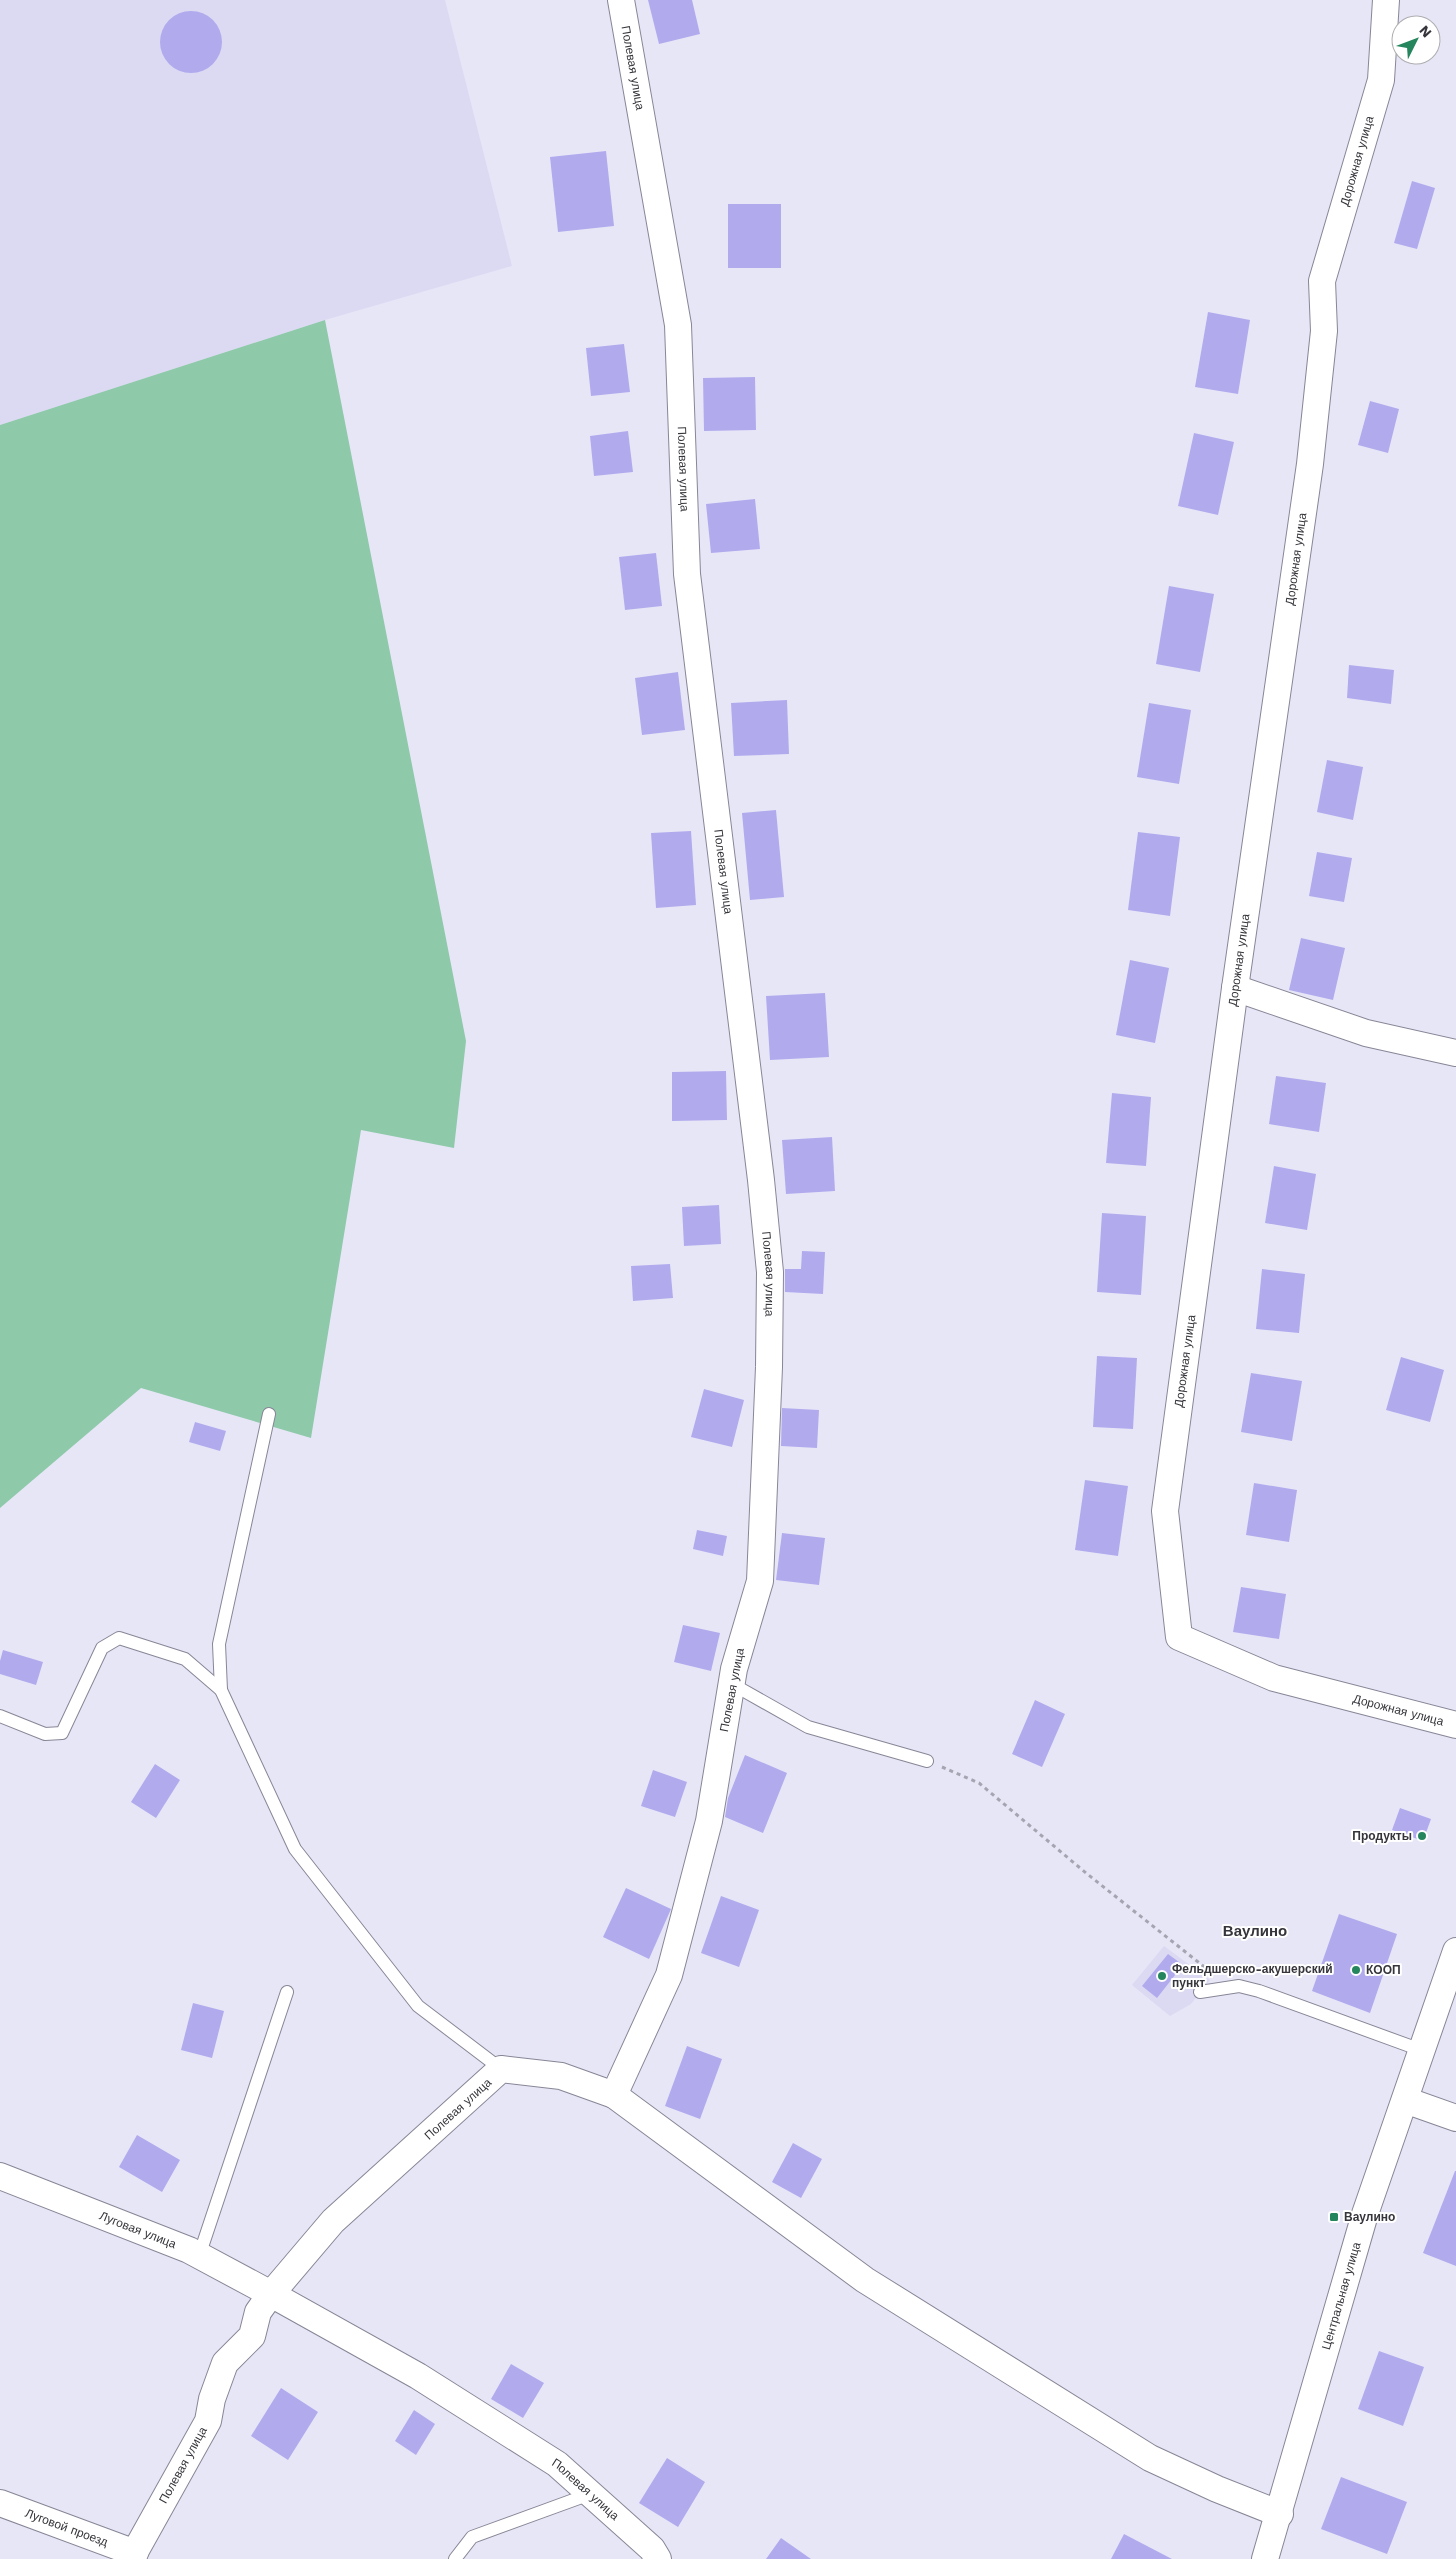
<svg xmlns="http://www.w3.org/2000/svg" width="1456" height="2559" viewBox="0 0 1456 2559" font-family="'Work Sans',sans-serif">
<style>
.built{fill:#dcdaf3}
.green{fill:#8ec9aa}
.building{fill:#b1abee}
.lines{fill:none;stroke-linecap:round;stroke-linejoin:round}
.lane-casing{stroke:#878696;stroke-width:14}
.street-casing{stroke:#878696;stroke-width:28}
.path{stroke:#a5a5b2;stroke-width:3;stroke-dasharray:4 4;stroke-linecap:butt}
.lane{stroke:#fff;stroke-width:12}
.street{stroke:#fff;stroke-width:26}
.poi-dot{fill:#25855d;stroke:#fff;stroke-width:2}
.labels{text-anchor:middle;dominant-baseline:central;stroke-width:4;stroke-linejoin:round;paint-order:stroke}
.street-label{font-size:12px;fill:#35353b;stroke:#fff}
.poi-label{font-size:12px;font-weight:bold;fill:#35353b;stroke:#fff;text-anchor:start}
.quarter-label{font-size:15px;font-weight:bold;fill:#35353b;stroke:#fff}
</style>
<rect width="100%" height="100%" fill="#e7e6f7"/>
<g class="built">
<path d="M0 0H445L512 266 325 320 0 425Z"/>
<path d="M1164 1946 1210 1980 1191 2004 1170 2016 1132 1985Z"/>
</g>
<path class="green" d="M325 320 466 1041 454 1148 361 1130 311 1438 141 1388 0 1508V425Z"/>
<g class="building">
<path d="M648 0H692L700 34 659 44Z"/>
<circle cx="191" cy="42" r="31"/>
<path d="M606 151 614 226 558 232 550 157Z"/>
<path d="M1412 181 1435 188 1417 249 1394 243Z"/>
<rect x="728" y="204" width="53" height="64"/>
<path d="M1208 312 1250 320 1238 394 1195 387Z"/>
<path d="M624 344 630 392 591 396 586 348Z"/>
<path d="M755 377 756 430 704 431 703 378Z"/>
<path d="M1370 401 1399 409 1388 453 1358 445Z"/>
<path d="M628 431 633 472 594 476 590 436Z"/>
<path d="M1194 433 1234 442 1218 515 1178 506Z"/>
<path d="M755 499 760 549 711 553 706 504Z"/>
<path d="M656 553 662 606 625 610 619 557Z"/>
<path d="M1169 586 1214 594 1200 672 1156 664Z"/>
<path d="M1349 665 1394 670 1391 704 1347 698Z"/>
<path d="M678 672 685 730 642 735 635 678Z"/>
<path d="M787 700 789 754 734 756 731 703Z"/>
<path d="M1149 703 1191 710 1179 784 1137 777Z"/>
<path d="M1327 760 1363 767 1353 820 1317 812Z"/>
<path d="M776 810 784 897 750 900 742 813Z"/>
<path d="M691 831 696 905 656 908 651 833Z"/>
<path d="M1138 832 1180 837 1170 916 1128 910Z"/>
<path d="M1317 852 1352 858 1344 902 1309 896Z"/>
<path d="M1301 938 1345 948 1333 1000 1289 990Z"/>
<path d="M1130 960 1169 968 1155 1043 1116 1035Z"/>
<path d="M825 993 829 1057 770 1060 766 996Z"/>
<path d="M726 1071 727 1120 672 1121V1072Z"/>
<path d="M1276 1076 1326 1083 1319 1132 1269 1124Z"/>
<path d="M1112 1093 1151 1097 1146 1166 1106 1163Z"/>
<path d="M832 1137 835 1191 786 1194 782 1140Z"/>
<path d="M1274 1166 1316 1174 1307 1230 1265 1223Z"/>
<path d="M719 1205 721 1244 684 1246 682 1207Z"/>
<path d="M1102 1213 1146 1216 1141 1295 1097 1292Z"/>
<path d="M802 1251 825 1252 823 1294 785 1292V1269H801Z"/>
<path d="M670 1264 673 1298 633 1301 631 1266Z"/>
<path d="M1262 1269 1305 1274 1299 1333 1256 1329Z"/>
<path d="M1097 1356 1137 1358 1133 1429 1093 1427Z"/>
<path d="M1401 1357 1444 1370 1430 1422 1386 1410Z"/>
<path d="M1251 1373 1302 1381 1292 1441 1241 1432Z"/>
<path d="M704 1389 744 1400 732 1447 691 1437Z"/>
<path d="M782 1408 819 1410 817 1448 781 1446Z"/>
<path d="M195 1422 226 1431 220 1451 189 1442Z"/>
<path d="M1085 1480 1128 1486 1118 1556 1075 1550Z"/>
<path d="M1254 1483 1297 1490 1289 1542 1246 1535Z"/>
<path d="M697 1530 727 1536 723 1556 693 1549Z"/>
<path d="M782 1533 825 1538 819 1585 776 1580Z"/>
<path d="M1241 1587 1286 1594 1279 1639 1233 1632Z"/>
<path d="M683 1625 720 1633 711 1671 674 1662Z"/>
<path d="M3 1650 43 1662 36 1685 0 1674V1661Z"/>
<path d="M1035 1700 1065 1714 1042 1767 1012 1754Z"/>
<path d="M745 1755 787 1773 763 1833 725 1817 728 1798Z"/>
<path d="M155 1764 180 1780 156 1818 131 1802Z"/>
<path d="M653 1770 687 1782 675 1817 641 1806Z"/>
<path d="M1400 1808 1431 1819 1423 1841 1392 1830Z"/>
<path d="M626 1888 671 1909 649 1959 603 1937Z"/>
<path d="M721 1896 759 1910 739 1967 701 1953Z"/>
<path d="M1339 1914 1397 1934 1370 2013 1312 1991Z"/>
<path d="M1168 1954 1183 1965 1157 1998 1142 1986Z"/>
<path d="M193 2003 224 2011 212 2058 181 2050Z"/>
<path d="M687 2046 722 2059 700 2119 665 2106Z"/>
<path d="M137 2135 180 2160 162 2192 119 2167Z"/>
<path d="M793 2143 822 2159 801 2198 772 2182Z"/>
<path d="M1455 2171H1456V2266L1423 2253Z"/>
<path d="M1379 2351 1424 2367 1403 2426 1358 2409Z"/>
<path d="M511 2364 544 2383 523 2418 491 2399Z"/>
<path d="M281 2388 318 2412 288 2460 251 2436Z"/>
<path d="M414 2410 435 2424 416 2455 395 2441Z"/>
<path d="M667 2458 705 2482 678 2527 639 2503Z"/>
<path d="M1341 2477 1407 2502 1387 2554 1321 2529Z"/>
<path d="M1124 2534 1172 2559H1111Z"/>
<path d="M781 2538 811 2559H766Z"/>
</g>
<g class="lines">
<defs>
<g id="lane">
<path d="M732 1684 808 1727 927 1761"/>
<path d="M221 1690 219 1644 269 1414"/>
<path d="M0 1716 45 1734 62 1733 102 1648 119 1638 185 1659 221 1690 295 1849 418 2006 501 2069"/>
<path d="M1200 1992 1239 1986 1259 1991 1421 2050"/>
<path d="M199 2256 287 1992"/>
<path d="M455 2559 472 2537 590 2494"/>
</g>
<g id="street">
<path id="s1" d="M621 0 678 325 687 574 761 1180 770 1272 769 1367 760 1581 734 1669 709 1821 669 1975 614 2095 561 2076 501 2069 333 2221 271 2294 418 2376 557 2464 652 2549 658 2559"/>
<path id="s2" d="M1386 0 1381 80 1322 281 1324 331 1310 464 1235 988 1165 1511 1179 1637 1274 1678 1456 1725"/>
<path d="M1235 988 1366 1033 1456 1053"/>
<path d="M614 2095 865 2280 1150 2458 1217 2489 1280 2514"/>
<path d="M1405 2100 1456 2118"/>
<path id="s3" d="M0 2176 189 2250 271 2294 258 2312 252 2336 225 2363 212 2399 208 2421 131 2559"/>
<path id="s4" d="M0 2503 135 2553"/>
<path id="s5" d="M1265 2559 1365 2214 1456 1951"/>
</g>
</defs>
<use href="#lane" class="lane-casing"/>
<use href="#street" class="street-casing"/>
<path class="path" d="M942 1767 979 1783 1086 1873 1212 1973"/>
<use href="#lane" class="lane"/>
<use href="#street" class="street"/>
</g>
<g class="poi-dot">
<circle cx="1422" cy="1836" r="5"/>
<circle cx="1356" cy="1970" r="5"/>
<circle cx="1162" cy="1976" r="5"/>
<rect x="1329" y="2212" width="10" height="10" rx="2.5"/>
</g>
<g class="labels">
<g class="street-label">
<text stroke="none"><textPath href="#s1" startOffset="69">Полевая улица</textPath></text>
<text transform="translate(1357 161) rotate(-74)">Дорожная улица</text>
<text stroke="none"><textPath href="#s1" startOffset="474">Полевая улица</textPath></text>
<text transform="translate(1296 559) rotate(-82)">Дорожная улица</text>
<text stroke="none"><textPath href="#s1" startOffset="879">Полевая улица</textPath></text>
<text transform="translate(1239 960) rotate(-82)">Дорожная улица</text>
<text stroke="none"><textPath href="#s1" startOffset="1284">Полевая улица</textPath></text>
<text transform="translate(1185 1361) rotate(-82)">Дорожная улица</text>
<text transform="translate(732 1690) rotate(-79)">Полевая улица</text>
<text stroke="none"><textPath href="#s2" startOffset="1889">Дорожная улица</textPath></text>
<text transform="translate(458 2109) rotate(-42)">Полевая улица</text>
<text stroke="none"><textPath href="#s3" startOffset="148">Луговая улица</textPath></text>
<text stroke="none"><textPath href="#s5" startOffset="274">Центральная улица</textPath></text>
<text transform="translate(183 2465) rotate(-61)">Полевая улица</text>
<text stroke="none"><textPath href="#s1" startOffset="2938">Полевая улица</textPath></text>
<text stroke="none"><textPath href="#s4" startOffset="71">Луговой проезд</textPath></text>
</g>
<g class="poi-label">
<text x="1412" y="1836" text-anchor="end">Продукты</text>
<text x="1172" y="1969">Фельдшерско-акушерский<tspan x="1172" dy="14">пункт</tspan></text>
<text x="1366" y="1970">КООП</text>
<text x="1344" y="2217">Ваулино</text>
</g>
<g class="quarter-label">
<text x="1255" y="1931">Ваулино</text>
</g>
</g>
<g transform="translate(1416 40) rotate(48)"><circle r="24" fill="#ffffff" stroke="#aeaeb1"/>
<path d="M0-4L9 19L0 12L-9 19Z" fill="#25855d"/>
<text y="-8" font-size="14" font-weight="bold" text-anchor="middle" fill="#35353b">N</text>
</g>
</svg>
